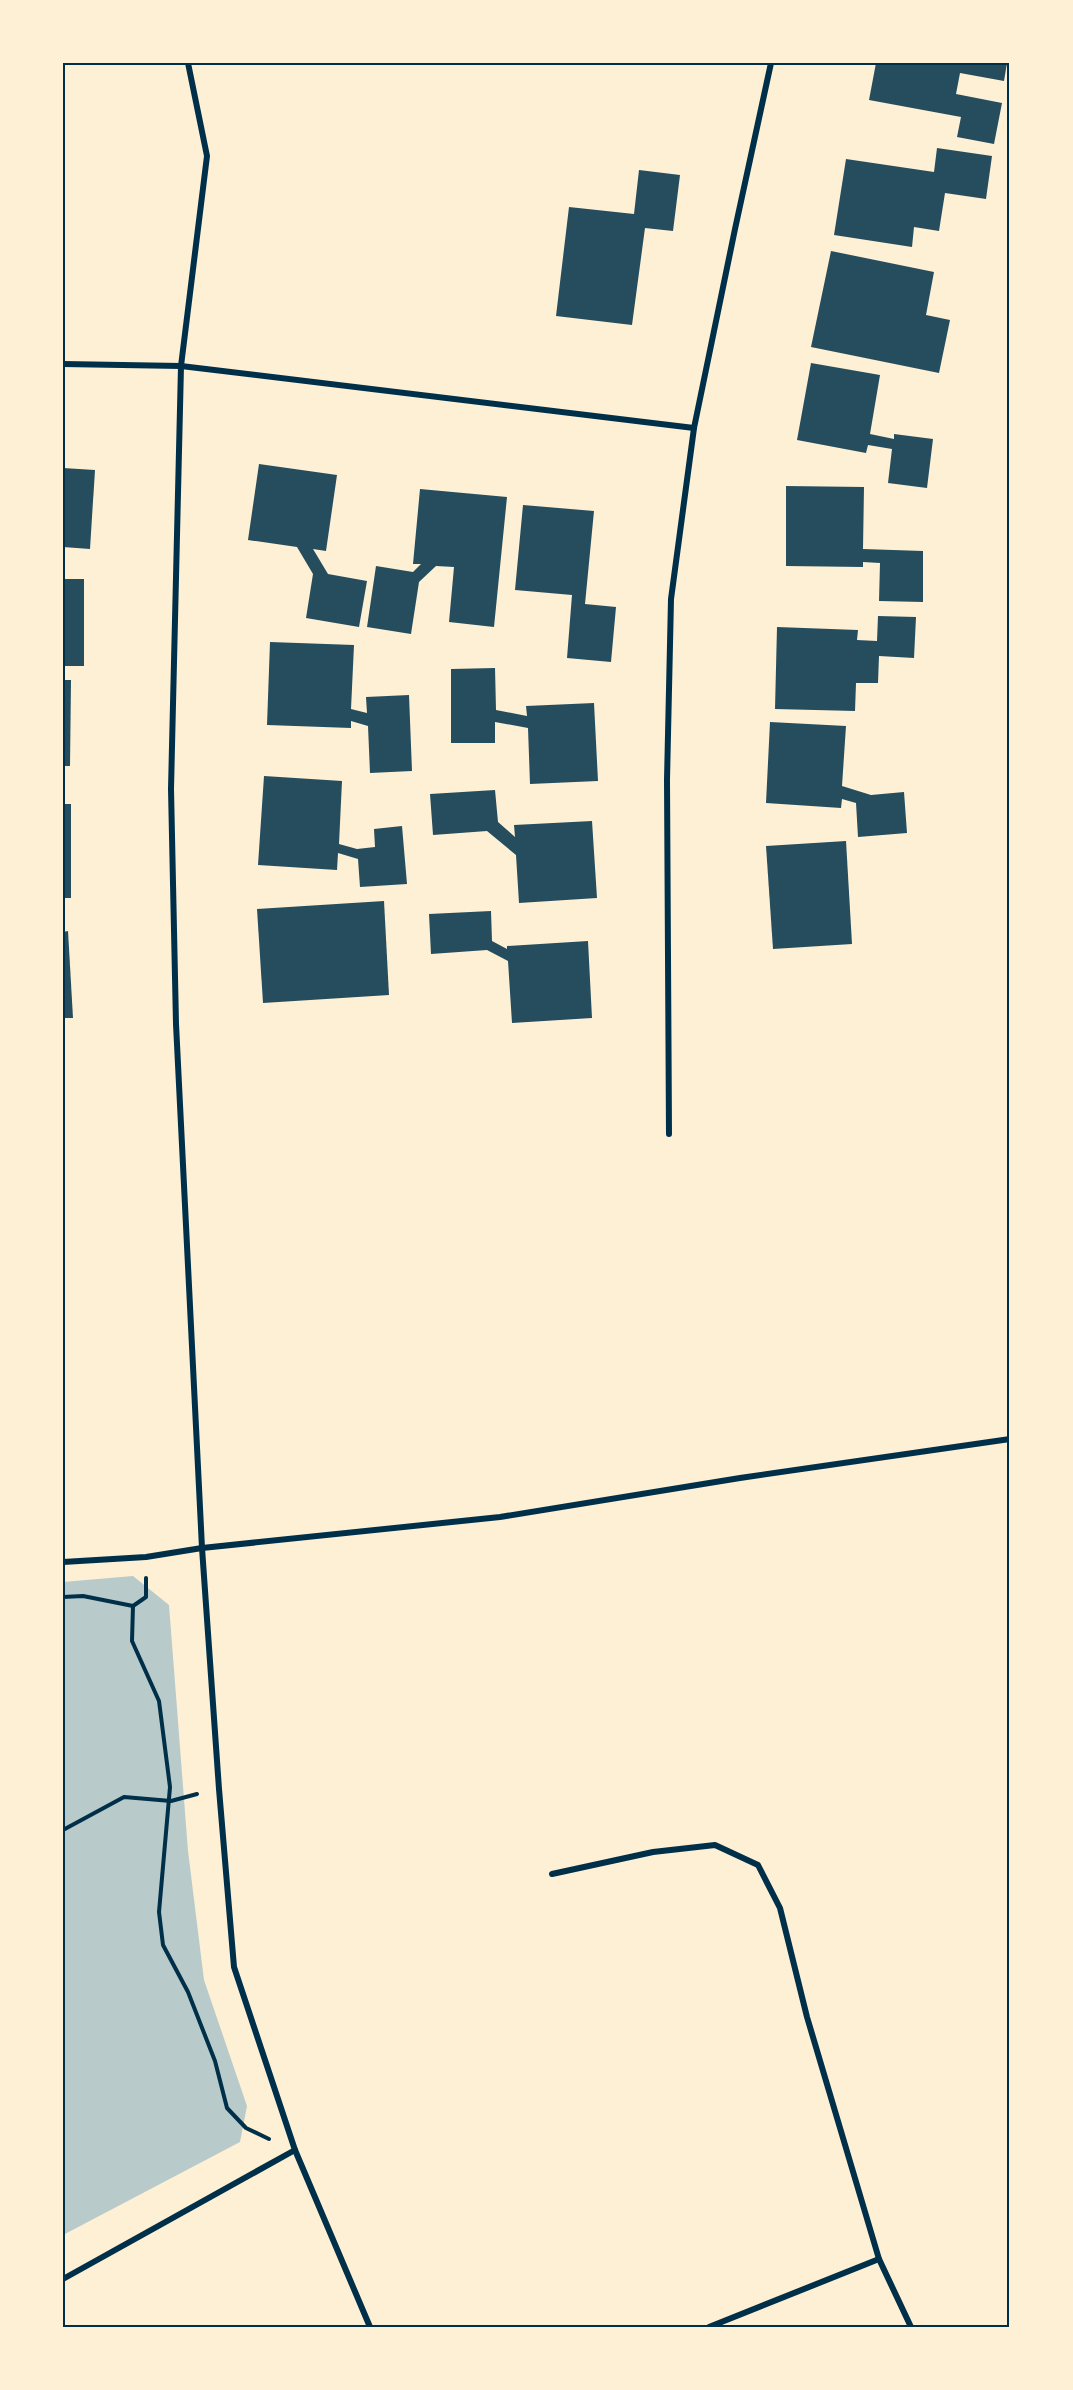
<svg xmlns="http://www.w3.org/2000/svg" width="1073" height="2390" viewBox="0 0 1073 2390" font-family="'Roboto Condensed',sans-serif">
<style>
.green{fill:#b9caca}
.building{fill:#264d5e}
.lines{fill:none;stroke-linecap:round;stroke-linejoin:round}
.path{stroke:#003049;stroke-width:4}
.minor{stroke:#003049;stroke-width:6}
.neatline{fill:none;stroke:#003049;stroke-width:2}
</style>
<rect width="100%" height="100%" fill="#fdf0d5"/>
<path class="green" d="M133 1576 169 1605 188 1851 204 1980 247 2106 240 2142 63 2235V1582Z"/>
<g class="building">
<path d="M876 63H1007L1004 81 960 73 956 94 1002 103 994 144 957 137 961 117 869 100Z"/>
<path d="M937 148 992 156 986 199 945 193 939 231 914 227 912 247 834 235 846 159 934 172Z"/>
<path d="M639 170 680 175 673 231 645 228 632 325 556 316 569 207 634 214Z"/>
<path d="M831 251 934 272 926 315 950 320 939 373 811 347Z"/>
<path d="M811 363 880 375 870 434 894 439V434L933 439 927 488 888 483 892 449 868 445 866 453 797 440Z"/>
<path d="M259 464 337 475 326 551 313 549 328 574 367 581 359 627 306 618 313 574 297 547 248 540Z"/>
<path d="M63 468 95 470 90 549 63 547Z"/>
<path d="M786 486 864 487 863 549 923 551V602L879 601 880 563 863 562V567L786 566Z"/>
<path d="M420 489 507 497 494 627 449 622 454 567 436 566 419 582 411 634 367 627 376 566 413 572 421 564H413Z"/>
<path d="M523 505 594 511 585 604 616 607 611 662 567 658 572 595 515 590Z"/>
<rect x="63" y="579" width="21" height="87"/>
<path d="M878 616 916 617 914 658 879 656 878 683H856L855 711 775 709 777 627 858 630 857 640 877 641Z"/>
<path d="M270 642 354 645 351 709 367 713 366 697 409 695 412 771 370 773 368 726 351 721V728L267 725Z"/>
<path d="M495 668 496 710 527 716 526 706 594 703 598 781 530 784 528 728 495 722V743H451V669Z"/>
<path d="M63 680H71L70 766H63Z"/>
<path d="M770 722 846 726 842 786 871 795 904 792 907 833 858 837 856 803 842 799 841 808 766 803Z"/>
<path d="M264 776 342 781 339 844 357 849 375 847 374 829 402 826 407 884 360 887 358 859 338 853 337 870 258 865Z"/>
<path d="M495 790 498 822 515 837 514 825 592 821 597 898 519 903 516 855 487 831 433 835 430 794Z"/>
<rect x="63" y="804" width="8" height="94"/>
<path d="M846 841 852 944 773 949 766 846Z"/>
<path d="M384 901 389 995 263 1003 257 909Z"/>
<path d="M491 911 492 941 507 949V946L588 941 592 1018 512 1023 508 961 487 950 431 954 429 914Z"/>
<path d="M68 931 73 1018H63V932Z"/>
</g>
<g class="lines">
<g class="path">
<path d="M146 1578V1597L133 1606 132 1641 159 1701 170 1787 159 1912 163 1945 188 1992 215 2061 227 2108 246 2128 269 2139"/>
<path d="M63 1597 83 1596 133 1606"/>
<path d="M63 1830 124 1797 171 1801 197 1794"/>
</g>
<g class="minor">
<path d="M188 63 207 156 181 366 171 789 176 1024 202 1548 219 1789 234 1967 295 2150 370 2327"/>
<path d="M63 364 181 366 694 428"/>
<path d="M669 1134 667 780 671 599 694 428 735 229 771 63"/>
<path d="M63 1562 146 1557 202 1548 500 1517 740 1478 1010 1439"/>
<path d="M552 1874 653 1852 715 1845 758 1865 780 1908 807 2017 879 2259 911 2327"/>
<path d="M63 2279 295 2150"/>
<path d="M709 2327 879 2259"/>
</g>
</g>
<rect width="1073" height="2390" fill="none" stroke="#fdf0d5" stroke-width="129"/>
<rect x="64" y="64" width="944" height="2262" class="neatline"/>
</svg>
